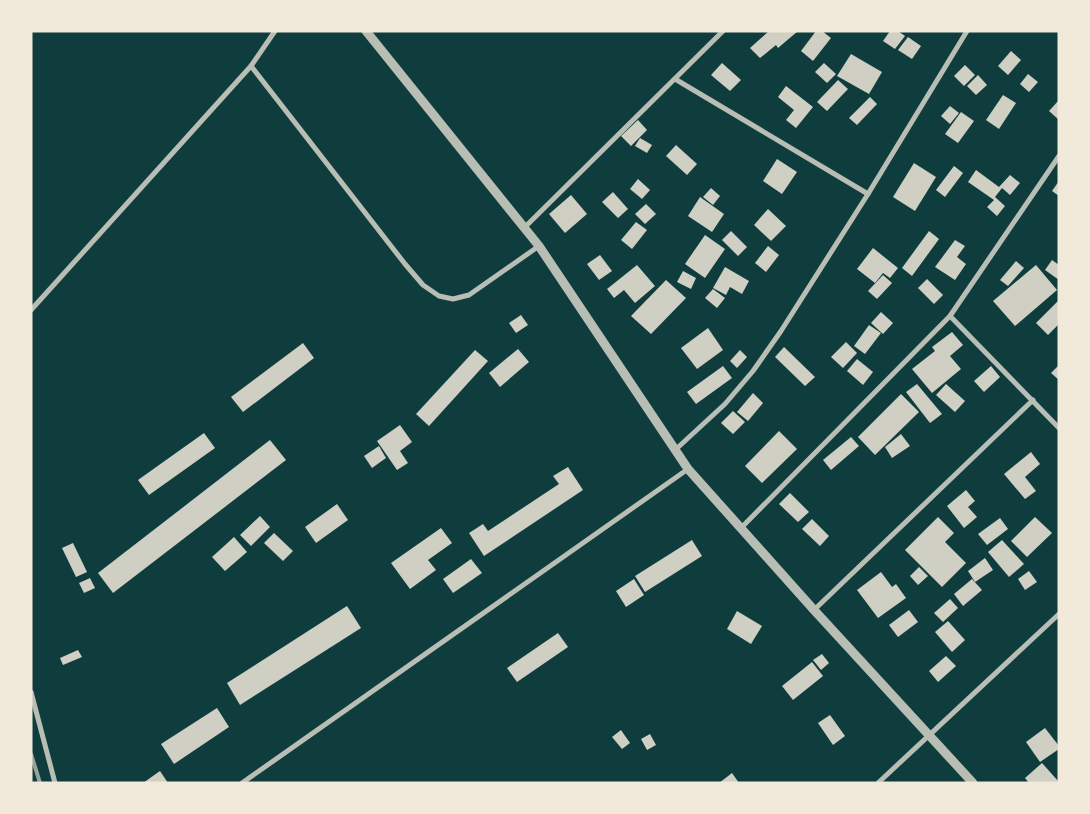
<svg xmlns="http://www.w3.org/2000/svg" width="1090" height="814" viewBox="0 0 1090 814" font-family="Signika,sans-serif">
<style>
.building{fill:#cfcfc3}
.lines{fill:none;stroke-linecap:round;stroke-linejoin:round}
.minor{stroke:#b8beb3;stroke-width:5}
.tertiary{stroke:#b8beb3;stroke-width:9}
.rail{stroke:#97a49c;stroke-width:4}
</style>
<rect width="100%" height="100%" fill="#0f3d3e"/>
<g class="building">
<path d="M769 31H798L778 48 776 45 760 58 750 48Z"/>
<path d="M816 31H822L831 38 813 61 801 51Z"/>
<path d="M890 31H898L905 36 895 49 883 41Z"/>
<path d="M908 37 921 46 912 59 898 50Z"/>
<path d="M1011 51 1021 60 1008 75 998 66Z"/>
<path d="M851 54 882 72 869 94 837 76Z"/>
<path d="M722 63 741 80 730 91 711 75Z"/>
<path d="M824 63 836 74 827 83 815 72Z"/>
<path d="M965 65 975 75 964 86 954 76Z"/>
<path d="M1028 74 1038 82 1029 92 1020 84Z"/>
<path d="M978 75 987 85 976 95 967 86Z"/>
<path d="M838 80 848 89 827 111 817 102Z"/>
<path d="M786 86 813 107 796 128 786 120 794 110 778 97Z"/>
<path d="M1003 95 1016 103 999 129 986 120Z"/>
<path d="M870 97 877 104 857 125 849 118Z"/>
<path d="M1059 100V120L1049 111Z"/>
<path d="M950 106 959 113 950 124 941 116Z"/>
<path d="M961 112 974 121 958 143 945 134Z"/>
<path d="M638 120 647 130 631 146 621 136Z"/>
<path d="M640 138 652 145 647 153 635 146Z"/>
<path d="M676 145 697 164 687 175 666 156Z"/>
<path d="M777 159 797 172 782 194 763 181Z"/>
<path d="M914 163 936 177 915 211 893 197Z"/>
<path d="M954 166 963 173 945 197 936 190Z"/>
<path d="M976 170 999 187 1010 175 1020 183 1010 195 1002 188 995 197 1005 206 997 216 987 207 994 200 968 182Z"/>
<path d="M638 179 650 190 642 199 630 189Z"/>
<path d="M1059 181V196L1052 191Z"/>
<path d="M711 188 720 196 713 205 703 197Z"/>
<path d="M613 192 628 209 618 218 602 202Z"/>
<path d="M571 195 587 214 565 233 549 214Z"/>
<path d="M700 197 724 214 712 232 688 216Z"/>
<path d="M646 204 656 214 645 224 635 214Z"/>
<path d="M768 209 786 226 771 241 754 225Z"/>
<path d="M636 222 647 230 632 249 621 240Z"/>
<path d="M731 231 747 247 738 256 722 240Z"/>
<path d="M929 231 939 239 912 276 902 268Z"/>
<path d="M705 235 725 249 705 278 685 264Z"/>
<path d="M955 240 965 246 957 257 966 264 955 280 935 267Z"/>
<path d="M768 246 779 255 766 272 755 263Z"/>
<path d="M873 248 898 268 890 278 883 273 875 283 857 269Z"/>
<path d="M600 255 612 271 599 280 587 264Z"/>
<path d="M1052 260 1059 265V280L1045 270Z"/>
<path d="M1016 261 1024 268 1008 286 1000 280Z"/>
<path d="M637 265 655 286 635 303 624 290 614 298 607 289Z"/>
<path d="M1036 265 1057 290 1015 326 993 301Z"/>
<path d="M725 267 749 281 742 294 730 287 726 295 713 288Z"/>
<path d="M683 271 696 278 691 289 677 282Z"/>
<path d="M883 275 892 283 877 299 868 291Z"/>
<path d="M927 279 943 295 934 304 918 288Z"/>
<path d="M666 280 686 298 651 334 631 316Z"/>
<path d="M713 289 725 298 717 308 705 298Z"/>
<path d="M1059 300V324L1048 335 1036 323Z"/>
<path d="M881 312 893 323 883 334 871 323Z"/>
<path d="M521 315 528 325 516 333 509 323Z"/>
<path d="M869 325 881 333 865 354 854 346Z"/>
<path d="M708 328 723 350 697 369 681 348Z"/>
<path d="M952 332 963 345 950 356 961 369 932 393 912 369 935 351 932 347Z"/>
<path d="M846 342 857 353 843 368 831 357Z"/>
<path d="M303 343 314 358 243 412 231 397Z"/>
<path d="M784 347 815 377 805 386 775 357Z"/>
<path d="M518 349 529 362 500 387 489 373Z"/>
<path d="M475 350 488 361 429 426 416 414Z"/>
<path d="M740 350 747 357 737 368 730 361Z"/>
<path d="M857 359 873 372 863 385 847 371Z"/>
<path d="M1059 365V380L1051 373Z"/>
<path d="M723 366 732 378 696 404 687 392Z"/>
<path d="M991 366 1000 377 984 392 974 381Z"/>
<path d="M917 384 942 414 930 423 906 392Z"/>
<path d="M946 384 965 401 955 412 936 395Z"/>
<path d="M753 393 763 403 748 421 737 412Z"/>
<path d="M901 394 919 412 875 455 858 437Z"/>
<path d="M733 411 745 422 733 434 721 423Z"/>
<path d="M400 425 412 442 400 451 408 463 397 470 377 441Z"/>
<path d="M779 431 797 449 762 483 745 466Z"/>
<path d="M204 433 215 448 149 495 138 480Z"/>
<path d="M901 434 910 446 892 458 885 447Z"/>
<path d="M851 437 859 446 831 470 823 460Z"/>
<path d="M270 440 286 460 113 593 98 573Z"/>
<path d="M379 446 386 458 372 468 364 456Z"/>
<path d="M1031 452 1040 464 1025 477 1036 491 1025 499 1004 474Z"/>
<path d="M568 467 583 490 484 556 469 533 483 524 488 531 559 484 553 476Z"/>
<path d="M966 490 975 501 968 507 977 517 964 528 947 506Z"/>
<path d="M790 493 809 512 798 522 779 504Z"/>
<path d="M337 504 348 520 316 543 305 527Z"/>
<path d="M260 516 270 527 251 546 240 535Z"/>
<path d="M938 517 954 533 945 542 966 563 942 587 905 550Z"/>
<path d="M1035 517 1052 533 1027 557 1011 541Z"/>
<path d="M1000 518 1008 529 987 545 978 534Z"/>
<path d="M812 519 829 536 820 546 802 529Z"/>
<path d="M441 528 452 543 428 560 436 570 410 589 391 563Z"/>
<path d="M274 533 293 551 283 561 264 543Z"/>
<path d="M234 537 247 552 225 571 212 557Z"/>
<path d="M692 540 702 556 645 592 635 576Z"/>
<path d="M1002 540 1024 564 1009 577 988 552Z"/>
<path d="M73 543 87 572 76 577 62 548Z"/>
<path d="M985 558 993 570 975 582 968 571Z"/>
<path d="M471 559 482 573 453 593 443 579Z"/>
<path d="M919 567 928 576 918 585 910 576Z"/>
<path d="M1029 571 1037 582 1025 590 1018 579Z"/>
<path d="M881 572 892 587 896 584 906 598 878 618 857 590Z"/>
<path d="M90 578 95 588 84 593 79 583Z"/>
<path d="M634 579 644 595 626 607 616 591Z"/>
<path d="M972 579 982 590 963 606 954 594Z"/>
<path d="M950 599 958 608 943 622 934 613Z"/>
<path d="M347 606 361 628 240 705 227 683Z"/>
<path d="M909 610 918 622 898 637 889 625Z"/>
<path d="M737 611 762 626 751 644 727 629Z"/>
<path d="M948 621 965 640 952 652 935 632Z"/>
<path d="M558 633 568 647 517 682 507 668Z"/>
<path d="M78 650 82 657 63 665 60 658Z"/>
<path d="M822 654 829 663 821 670 813 660Z"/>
<path d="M946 656 956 666 938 682 929 671Z"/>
<path d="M812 662 823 676 793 700 782 686Z"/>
<path d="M217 708 229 727 174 764 161 744Z"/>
<path d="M830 715 845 736 833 745 818 723Z"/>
<path d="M1045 728 1059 746V749L1040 762 1026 742Z"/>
<path d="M621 730 630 743 622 749 612 737Z"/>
<path d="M650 734 656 745 647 750 641 739Z"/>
<path d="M1042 763 1059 782V783H1029L1025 778Z"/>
<path d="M160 771 168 783H143Z"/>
<path d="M732 773 739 783H719Z"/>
</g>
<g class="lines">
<g class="minor">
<path d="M251 66 405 264 423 285 439 296 453 299 469 295 539 246"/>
<path d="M675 79 868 194"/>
<path d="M524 228 723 31"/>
<path d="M31 310 251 66 275 31"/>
<path d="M950 316 1059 428"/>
<path d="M674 451 725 404 753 371 781 331 868 194 967 31"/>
<path d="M741 528 950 316 1059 156"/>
<path d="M814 610 1033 400"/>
<path d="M31 692 55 783"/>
<path d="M242 783 688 469"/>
<path d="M878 783 1059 614"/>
</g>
<path class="tertiary" d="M366 31 539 246 688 469 814 610 973 783"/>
<path class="rail" d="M31 754 40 783"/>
</g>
<rect width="1090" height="814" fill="none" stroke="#f1e9da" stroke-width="65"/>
</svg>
